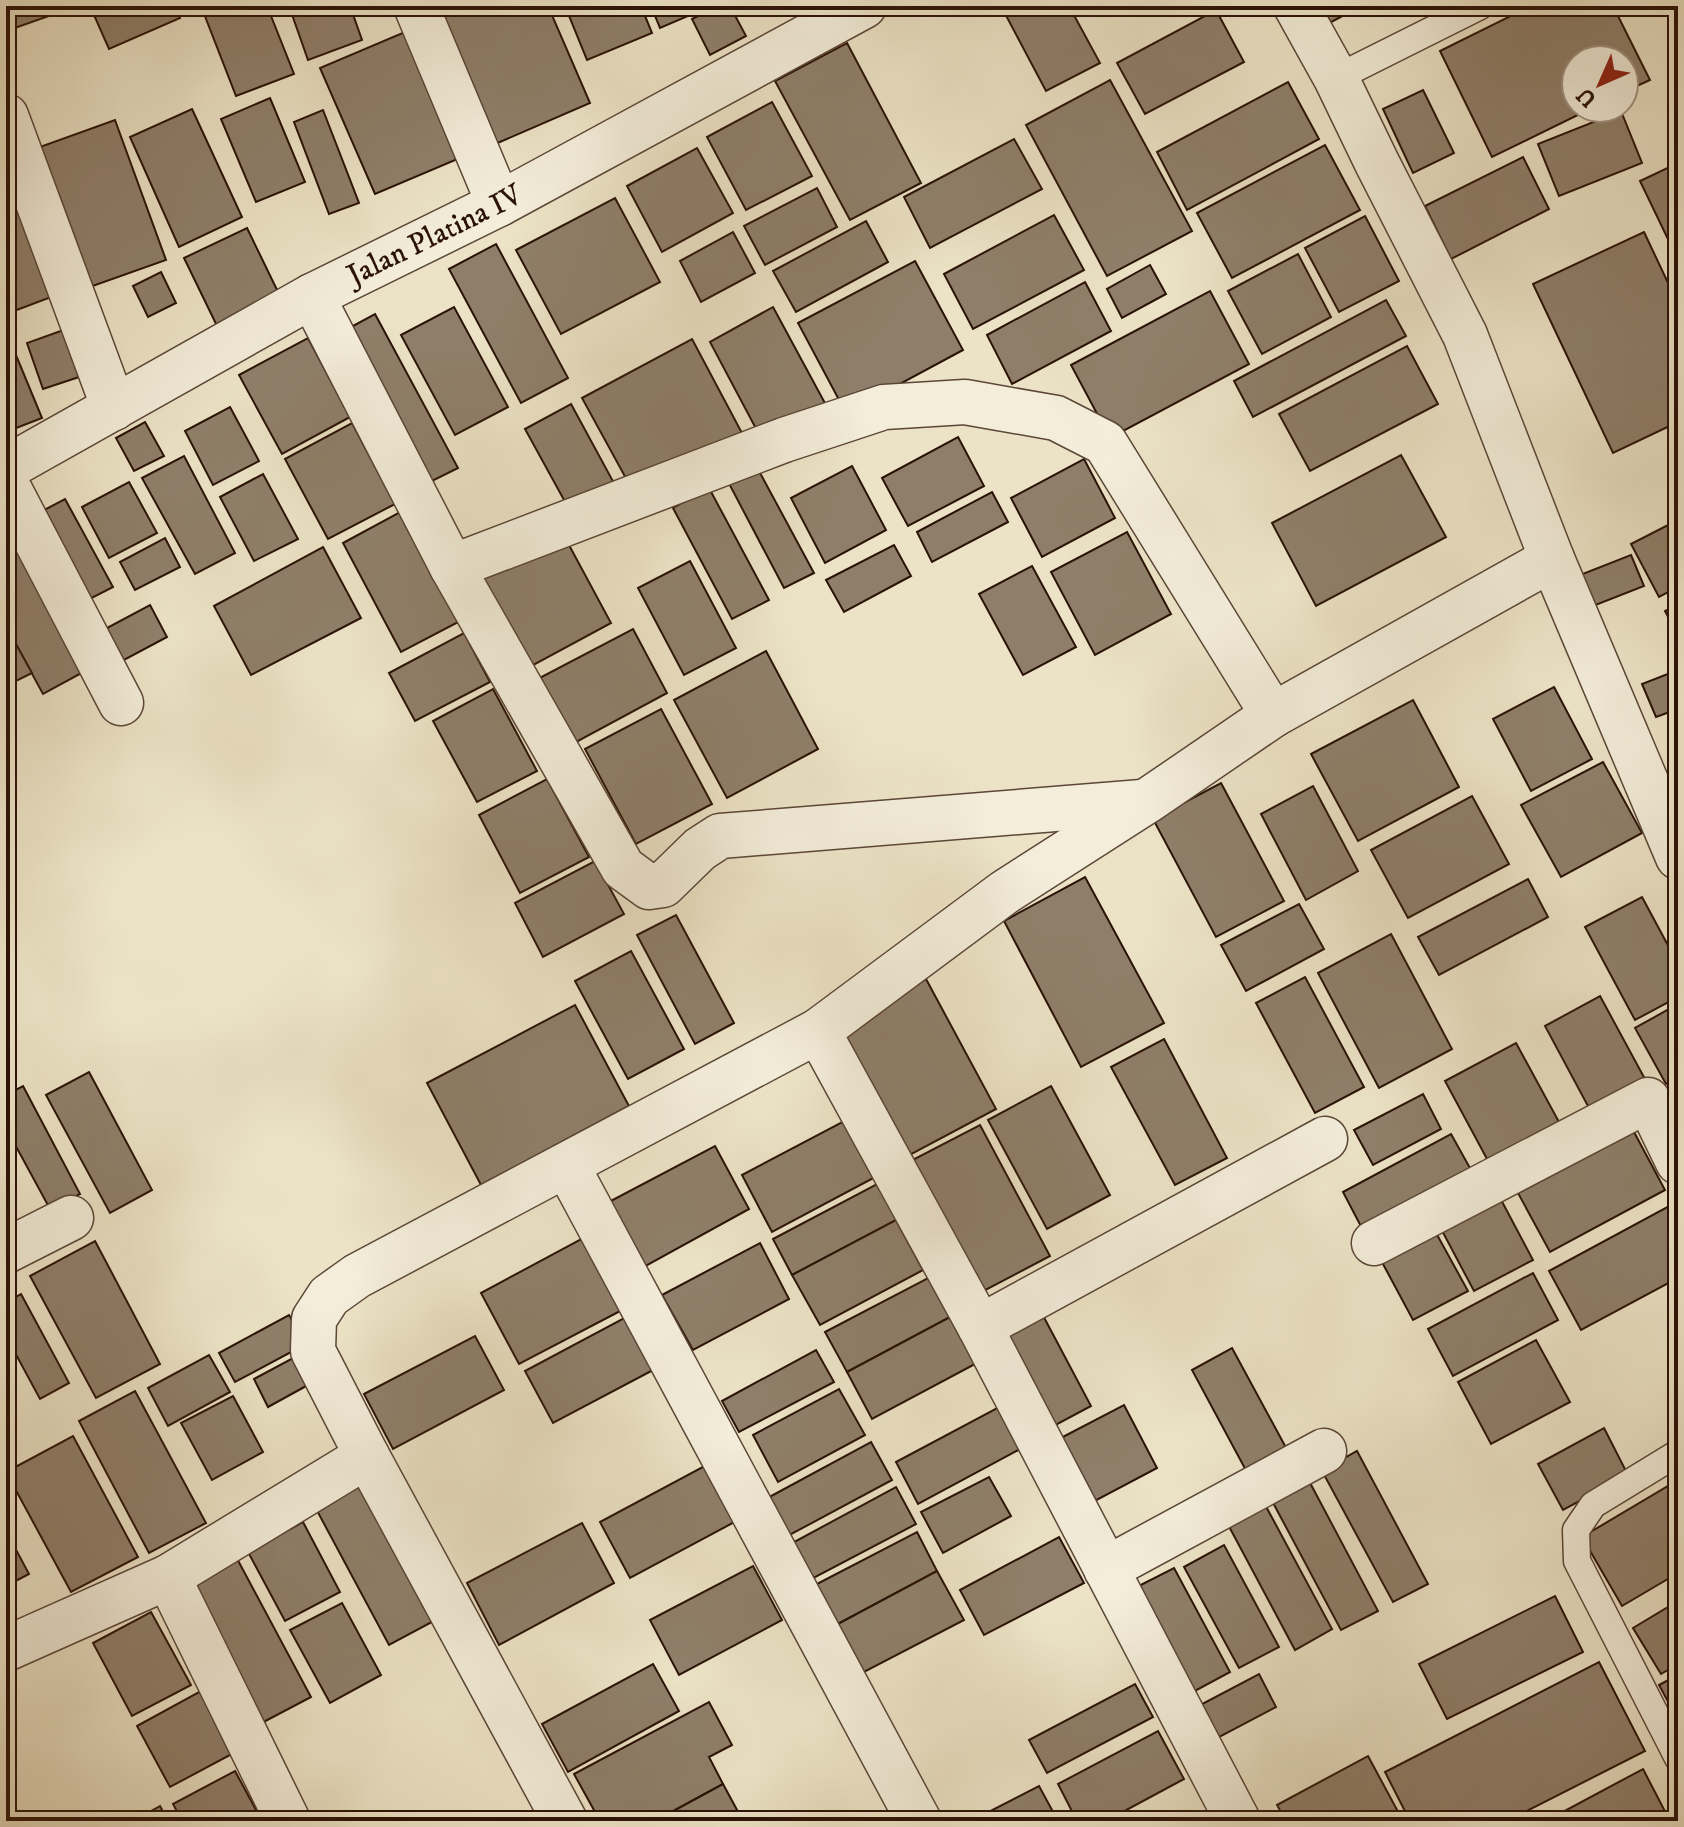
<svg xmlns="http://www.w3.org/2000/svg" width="1684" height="1827" viewBox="0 0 1684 1827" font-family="'IM FELL DW Pica',serif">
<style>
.building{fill:#8f7f6a;stroke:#2b1207;stroke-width:2}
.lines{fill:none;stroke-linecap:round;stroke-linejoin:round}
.service-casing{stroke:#5b4637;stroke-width:29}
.minor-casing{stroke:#5b4637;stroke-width:47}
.service{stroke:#f3edda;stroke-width:26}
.minor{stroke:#f3edda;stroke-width:44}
.labels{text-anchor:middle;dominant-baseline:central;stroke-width:6;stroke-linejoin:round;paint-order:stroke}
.street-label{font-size:30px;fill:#2b1207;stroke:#f3edda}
</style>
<rect width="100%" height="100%" fill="#ece3c6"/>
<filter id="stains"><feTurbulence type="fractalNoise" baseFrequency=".0025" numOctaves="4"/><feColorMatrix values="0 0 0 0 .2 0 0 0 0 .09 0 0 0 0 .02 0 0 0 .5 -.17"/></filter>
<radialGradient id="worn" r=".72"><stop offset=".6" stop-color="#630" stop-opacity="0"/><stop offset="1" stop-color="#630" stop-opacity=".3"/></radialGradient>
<g class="building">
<path d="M6 6H49L52 15 6 31Z"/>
<path d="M90 6H174L180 18 109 49Z"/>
<path d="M201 6H267L294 74 236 96Z"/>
<path d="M289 6H350L362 40 308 60Z"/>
<path d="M433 6H548L590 103 493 145Z"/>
<path d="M565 6H641L652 33 587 60Z"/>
<path d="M651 6H711L660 28Z"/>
<path d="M718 6H730L746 36 710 55 692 19Z"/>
<path d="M1001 6H1069L1100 63 1046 91Z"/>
<path d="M1313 6H1361L1324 26Z"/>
<path d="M1531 6H1613L1650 80 1624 92V60H1576V108H1592L1492 157 1440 51Z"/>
<path d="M1216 10 1244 62 1145 114 1117 63Z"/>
<path d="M412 29 467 155 375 194 320 68Z"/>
<path d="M847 43 921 183 850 220 775 81Z"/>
<path d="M1110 80 1192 231 1107 276 1026 125Z"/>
<path d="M1288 82 1319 139 1187 210 1157 152Z"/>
<path d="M1423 90 1454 153 1413 173 1383 109Z"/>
<path d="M270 98 305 182 256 202 221 119Z"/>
<path d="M772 102 812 176 746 210 707 137Z"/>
<path d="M192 109 242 217 179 247 130 137Z"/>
<path d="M323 110 359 203 329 214 294 122Z"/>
<path d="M1621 111 1642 163 1559 196 1538 144Z"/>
<path d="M115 120 166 260 87 288 37 148Z"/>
<path d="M1014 139 1042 189 930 248 904 197Z"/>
<path d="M1325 145 1360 210 1232 278 1197 213Z"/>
<path d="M697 148 733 213 662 252 627 186Z"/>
<path d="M1523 157 1549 209 1451 259 1425 206Z"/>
<path d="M1678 163V260L1640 181Z"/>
<path d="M6 170 54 296 6 314Z"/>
<path d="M817 188 837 227 765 265 744 226Z"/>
<path d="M615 198 660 282 561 334 516 250Z"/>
<path d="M1054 215 1084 270 973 329 944 274Z"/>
<path d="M1365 216 1399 281 1339 312 1305 248Z"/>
<path d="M866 221 888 262 796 312 773 271Z"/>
<path d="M247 228 280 296 217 326 184 258Z"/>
<path d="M733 232 755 273 701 302 680 261Z"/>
<path d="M1644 232 1678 304V422L1613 453 1533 284Z"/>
<path d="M496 244 568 378 521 403 449 269Z"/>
<path d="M1298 254 1331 317 1262 354 1228 291Z"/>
<path d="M915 261 963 350 846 413 798 323Z"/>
<path d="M1150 265 1166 294 1122 318 1107 289Z"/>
<path d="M161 272 176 303 148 317 133 286Z"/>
<path d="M1085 282 1111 331 1012 384 987 335Z"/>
<path d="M1210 291 1249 364 1110 438 1071 365Z"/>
<path d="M1386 300 1406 336 1253 417 1234 381Z"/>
<path d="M454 307 508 407 455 435 401 335Z"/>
<path d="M773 307 826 405 762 440 710 342Z"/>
<path d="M375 314 458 468 422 486 340 333Z"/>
<path d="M69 328 85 375 43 389 27 343Z"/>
<path d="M6 331 42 418 6 432Z"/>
<path d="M308 338 350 417 282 454 239 375Z"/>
<path d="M692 339 743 435 634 493 582 398Z"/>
<path d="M1407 346 1438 404 1310 471 1279 414Z"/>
<path d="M571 404 615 485 569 509 525 429Z"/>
<path d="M230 407 259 461 213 485 185 431Z"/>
<path d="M145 422 164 456 134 471 116 438Z"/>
<path d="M352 423 395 504 328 539 285 459Z"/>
<path d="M958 437 984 486 908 526 882 478Z"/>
<path d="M1401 455 1446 537 1316 606 1272 523Z"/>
<path d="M184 456 235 553 195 574 142 478Z"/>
<path d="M752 458 814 573 784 588 724 474Z"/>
<path d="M1084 459 1115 518 1042 557 1011 498Z"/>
<path d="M852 466 886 530 825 563 791 498Z"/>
<path d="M263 474 298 539 254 561 220 497Z"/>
<path d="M129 482 157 533 109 558 82 507Z"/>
<path d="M709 488 769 600 732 619 673 508Z"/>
<path d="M992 492 1008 522 932 562 917 532Z"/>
<path d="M65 499 113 587 78 605 31 517Z"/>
<path d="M402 511 462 620 401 652 343 543Z"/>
<path d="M1678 520V587L1659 597 1631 544Z"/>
<path d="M6 522 87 670 43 694 6 626Z"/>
<path d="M562 532 611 623 526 669 476 577Z"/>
<path d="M1127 532 1171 614 1095 655 1051 572Z"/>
<path d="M165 538 180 567 135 590 120 562Z"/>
<path d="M894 545 911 576 844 612 826 580Z"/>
<path d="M323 547 361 618 251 675 214 606Z"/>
<path d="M1631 555 1644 586 1593 606 1580 575Z"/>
<path d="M690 561 736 648 684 675 638 588Z"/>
<path d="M1032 566 1076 647 1023 675 979 594Z"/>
<path d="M150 605 167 637 109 668 92 636Z"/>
<path d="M1678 605V636L1665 611Z"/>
<path d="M6 626 32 673 6 686Z"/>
<path d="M633 629 667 693 567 747 532 682Z"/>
<path d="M464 633 490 682 415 721 389 673Z"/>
<path d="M766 651 818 749 727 798 674 700Z"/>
<path d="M1678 670V709L1656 717 1642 684Z"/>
<path d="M1554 687 1592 759 1531 791 1493 719Z"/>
<path d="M493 689 537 771 477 802 433 721Z"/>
<path d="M1413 700 1459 787 1358 841 1311 754Z"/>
<path d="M661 709 712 804 636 844 585 749Z"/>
<path d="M1603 762 1642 833 1561 877 1521 805Z"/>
<path d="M547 779 589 857 520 893 479 815Z"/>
<path d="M1221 783 1284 901 1216 937 1153 819Z"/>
<path d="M1313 786 1358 871 1306 900 1261 814Z"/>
<path d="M1472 796 1509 864 1408 918 1371 850Z"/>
<path d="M595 861 624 914 543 957 515 903Z"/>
<path d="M1085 877 1164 1023 1081 1067 1004 921Z"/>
<path d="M1528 879 1548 917 1439 975 1418 937Z"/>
<path d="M1642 897 1678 964V997L1635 1020 1585 927Z"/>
<path d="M1299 904 1324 949 1246 991 1221 945Z"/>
<path d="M676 915 734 1023 695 1044 637 935Z"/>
<path d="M1391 934 1452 1049 1379 1088 1318 973Z"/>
<path d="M631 951 684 1049 628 1079 575 981Z"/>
<path d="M1305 977 1364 1087 1315 1113 1256 1003Z"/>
<path d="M926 979 996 1109 904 1158 834 1028Z"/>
<path d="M1600 996 1652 1092 1596 1121 1545 1026Z"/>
<path d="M1678 1004V1078L1666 1084 1635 1028Z"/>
<path d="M575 1005 629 1106 481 1185 427 1083Z"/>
<path d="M1164 1039 1227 1158 1175 1185 1111 1067Z"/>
<path d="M1516 1043 1565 1133 1494 1172 1445 1081Z"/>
<path d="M89 1072 152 1190 110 1213 46 1095Z"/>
<path d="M23 1086 80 1194 50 1209 6 1128V1095Z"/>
<path d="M1051 1086 1110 1195 1047 1229 988 1120Z"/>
<path d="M1423 1094 1441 1129 1373 1165 1354 1130Z"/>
<path d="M848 1119 879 1175 772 1232 742 1175Z"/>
<path d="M980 1125 1050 1256 974 1296 903 1165Z"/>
<path d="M1634 1132 1665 1190 1550 1252 1518 1193Z"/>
<path d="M1451 1134 1475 1177 1366 1236 1343 1192Z"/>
<path d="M715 1146 749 1209 642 1268 607 1203Z"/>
<path d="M879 1183 898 1219 792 1275 773 1239Z"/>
<path d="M1498 1194 1533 1260 1474 1291 1439 1225Z"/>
<path d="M1671 1205 1678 1217V1278L1581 1330 1549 1271Z"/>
<path d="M896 1220 923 1270 820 1325 792 1275Z"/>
<path d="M1430 1222 1468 1291 1413 1320 1376 1251Z"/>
<path d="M585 1237 624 1309 519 1364 481 1293Z"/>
<path d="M95 1241 160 1364 96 1398 30 1276Z"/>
<path d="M760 1243 789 1299 693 1350 662 1295Z"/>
<path d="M1533 1273 1558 1320 1453 1376 1428 1329Z"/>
<path d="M930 1277 950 1317 847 1372 825 1332Z"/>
<path d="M21 1294 69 1383 40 1399 6 1336V1302Z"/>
<path d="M1039 1308 1091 1406 1050 1428 997 1330Z"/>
<path d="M289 1315 306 1344 235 1382 219 1353Z"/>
<path d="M628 1316 655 1369 553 1423 525 1371Z"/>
<path d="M950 1317 975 1364 872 1419 847 1372Z"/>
<path d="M475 1336 504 1390 393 1449 364 1394Z"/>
<path d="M1536 1340 1570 1402 1491 1444 1458 1382Z"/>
<path d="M1232 1348 1290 1455 1249 1476 1192 1370Z"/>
<path d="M816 1350 834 1382 739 1432 722 1401Z"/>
<path d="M209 1355 230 1392 168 1426 148 1388Z"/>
<path d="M293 1358 308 1385 268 1407 254 1379Z"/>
<path d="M839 1389 865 1435 778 1482 753 1435Z"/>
<path d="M135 1391 206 1523 149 1553 79 1421Z"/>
<path d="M233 1396 263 1452 212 1480 181 1423Z"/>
<path d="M1124 1405 1157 1468 1091 1503 1057 1440Z"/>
<path d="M1001 1406 1024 1447 918 1504 896 1462Z"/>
<path d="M1604 1428 1628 1475 1563 1510 1538 1464Z"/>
<path d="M73 1436 138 1557 71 1592 6 1472Z"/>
<path d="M871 1442 892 1480 782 1539 762 1501Z"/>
<path d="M1357 1451 1428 1584 1393 1602 1322 1471Z"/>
<path d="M712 1462 742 1518 630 1578 600 1522Z"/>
<path d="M368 1477 443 1616 389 1645 314 1505Z"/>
<path d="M989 1477 1011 1516 943 1553 921 1512Z"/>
<path d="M1308 1479 1378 1611 1341 1630 1271 1499Z"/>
<path d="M1678 1480V1573L1622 1606 1582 1537Z"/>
<path d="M896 1487 916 1524 804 1583 785 1547Z"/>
<path d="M1262 1499 1332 1629 1295 1650 1225 1519Z"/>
<path d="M303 1522 340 1592 285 1621 248 1552Z"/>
<path d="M582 1523 614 1583 499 1645 467 1583Z"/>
<path d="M6 1531 29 1574 6 1586Z"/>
<path d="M917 1532 937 1571 836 1625 815 1585Z"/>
<path d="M1059 1537 1084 1583 984 1635 960 1590Z"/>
<path d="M1224 1545 1279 1647 1239 1668 1184 1567Z"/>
<path d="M234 1553 311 1697 254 1727 176 1583Z"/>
<path d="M753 1566 782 1620 679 1675 650 1620Z"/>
<path d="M1174 1568 1230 1672 1182 1698 1125 1593Z"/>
<path d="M937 1571 964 1620 862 1673 836 1625Z"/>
<path d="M1555 1596 1583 1652 1447 1719 1419 1664Z"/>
<path d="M1678 1601V1664L1661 1674 1633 1628Z"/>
<path d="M342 1603 381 1675 330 1703 290 1630Z"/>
<path d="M151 1612 191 1685 132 1716 93 1643Z"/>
<path d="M1599 1662 1645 1751 1507 1821H1410L1385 1772Z"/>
<path d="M653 1664 679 1711 568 1772 542 1724Z"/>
<path d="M1259 1674 1276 1707 1206 1744 1189 1711Z"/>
<path d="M1678 1675V1720L1659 1685Z"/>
<path d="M1135 1684 1153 1717 1047 1773 1029 1740Z"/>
<path d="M210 1686 243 1748 170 1787 137 1726Z"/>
<path d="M709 1702 732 1745 709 1757 723 1784 655 1821H600L574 1774Z"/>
<path d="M1158 1731 1184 1779 1106 1821H1077L1058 1784Z"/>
<path d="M1368 1756 1403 1821H1286L1277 1805Z"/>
<path d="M1643 1769 1670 1821H1546Z"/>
<path d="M235 1771 262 1821H182L173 1804Z"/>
<path d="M723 1784 743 1821H655Z"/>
<path d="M1039 1786 1058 1821H971Z"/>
<path d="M160 1806 168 1821H133Z"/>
</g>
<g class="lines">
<defs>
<g id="service">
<path d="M1336 78 1480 6"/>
<path d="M1678 1453 1593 1505 1576 1530 1577 1561 1678 1758"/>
</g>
<g id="minor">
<path d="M416 6 499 204"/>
<path d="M1296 6 1336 78 1377 163 1465 335 1552 559 1678 857"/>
<path d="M6 116 114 408"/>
<path d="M312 296 452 567 623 868 649 887 663 885 700 849 720 836 1142 802"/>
<path id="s1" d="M6 468 312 296 499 204 864 6"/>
<path d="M6 483 121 703"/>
<path d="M452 567 784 440 884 407 965 402 1056 418 1105 443 1273 715"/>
<path d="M818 1031 980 1327 1238 1821"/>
<path d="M567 1166 919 1821"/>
<path d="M1374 1243 1648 1100 1678 1162"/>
<path d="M6 1251 71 1218"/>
<path d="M980 1327 1325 1139"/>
<path d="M1106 1569 1324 1451"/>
<path d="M168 1577 288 1821"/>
<path d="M6 1649 168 1577 367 1456"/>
<path d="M565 1821 367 1456 313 1351 314 1319 329 1296 357 1276 818 1031 1005 892 1147 801 1273 715 1552 559"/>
</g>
</defs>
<use href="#service" class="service-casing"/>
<use href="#minor" class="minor-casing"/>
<use href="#service" class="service"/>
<use href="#minor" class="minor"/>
</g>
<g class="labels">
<g class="street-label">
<text stroke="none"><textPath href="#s1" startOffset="488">Jalan Platina IV</textPath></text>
</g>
</g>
<rect width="1684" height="1827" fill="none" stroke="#ece3c6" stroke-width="32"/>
<rect x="8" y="8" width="1668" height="1811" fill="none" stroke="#2b1207" stroke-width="4"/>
<rect x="16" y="16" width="1652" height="1795" fill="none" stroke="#2b1207" stroke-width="2"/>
<g transform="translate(1600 84) rotate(225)"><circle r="38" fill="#f3edda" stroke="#a39586" stroke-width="2"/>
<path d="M0-6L14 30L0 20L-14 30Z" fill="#8f2418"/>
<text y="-12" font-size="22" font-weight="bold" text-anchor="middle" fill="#2b1207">U</text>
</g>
<rect width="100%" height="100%" filter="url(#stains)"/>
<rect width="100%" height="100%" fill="url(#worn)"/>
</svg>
